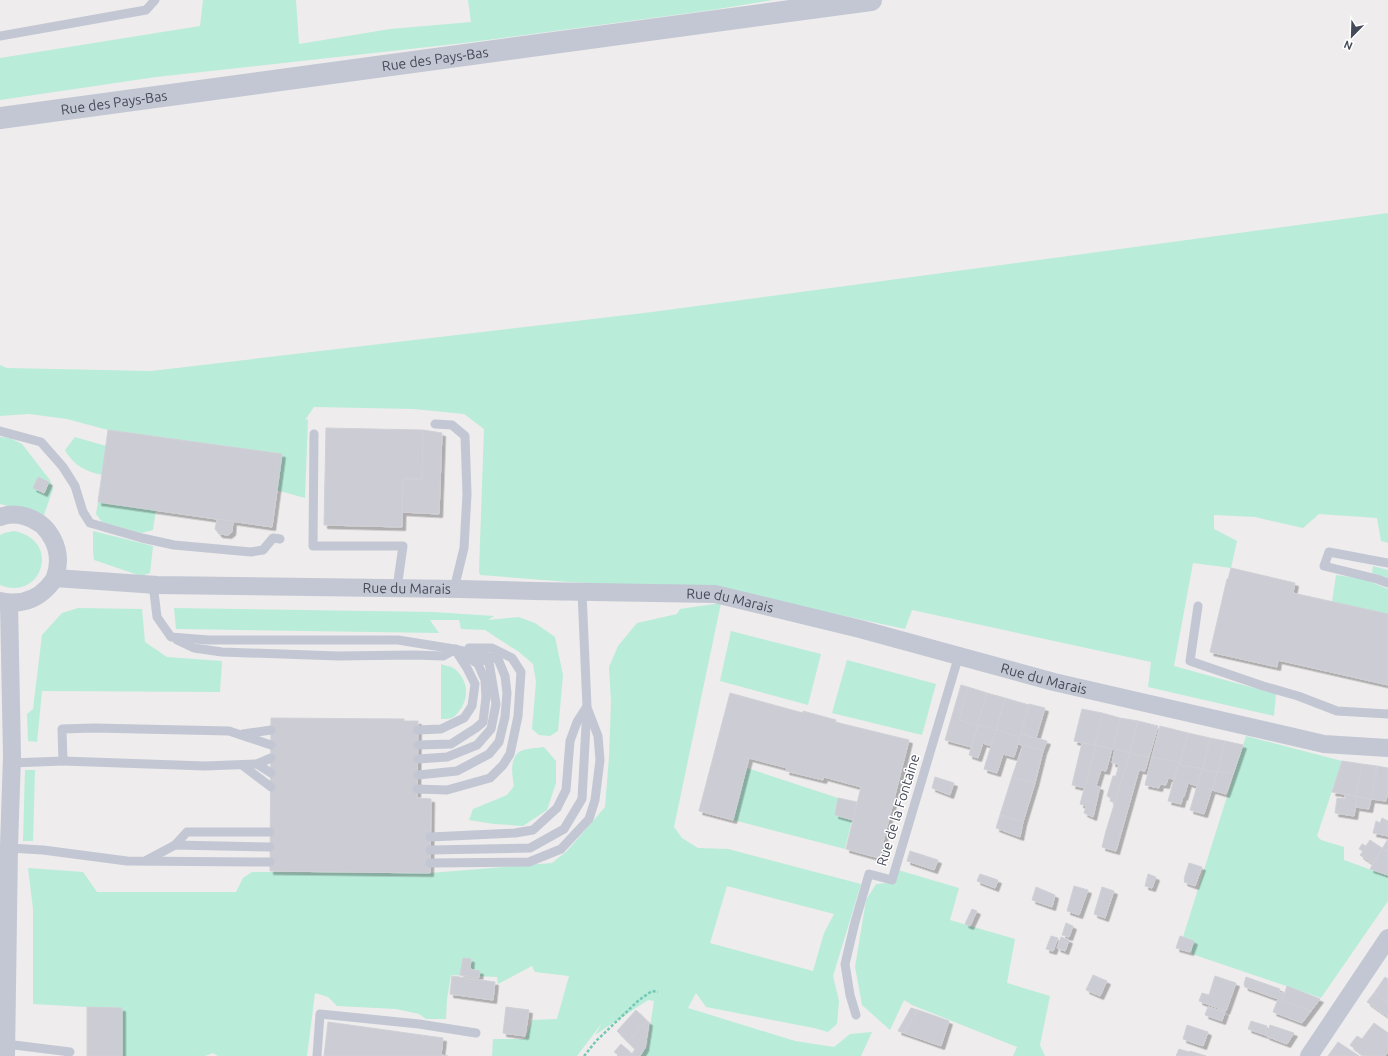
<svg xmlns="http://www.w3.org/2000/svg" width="1388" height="1056" viewBox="0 0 1388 1056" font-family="Ubuntu,sans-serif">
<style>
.green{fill:#baecda;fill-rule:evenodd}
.building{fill:#ccccd4;stroke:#d0d0d7;filter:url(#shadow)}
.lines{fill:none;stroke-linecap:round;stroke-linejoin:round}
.path{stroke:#74c8b3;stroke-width:2.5;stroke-dasharray:3 2;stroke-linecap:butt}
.service{stroke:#c2c7d3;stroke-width:9}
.minor{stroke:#c2c7d3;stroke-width:18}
.tertiary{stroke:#c2c7d3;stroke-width:22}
.labels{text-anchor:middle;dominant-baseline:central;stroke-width:3;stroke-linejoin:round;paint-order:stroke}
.street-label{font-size:14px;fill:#454a58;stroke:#fff}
</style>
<defs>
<filter id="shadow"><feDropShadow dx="3.5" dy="3.5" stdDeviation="0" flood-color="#0004"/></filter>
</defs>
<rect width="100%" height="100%" fill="#eeecec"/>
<g class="green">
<path d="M203 0H296L299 44 390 29 471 22 468 0H773L712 10 464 43 156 77 0 100V58L200 26Z"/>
<path d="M1388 213V543L1381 541 1377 518 1319 514 1303 528 1255 517 1214 515V529L1237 541 1231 568 1193 563 1174 666 1276 694 1274 716 1148 687 1151 662 912 610 905 629 725 590 569 582 480 575 479 571 484 429 464 414 414 409 314 407 305 420 308 419 305 498 276 490 281 454 108 430 67 419 29 414 0 416V365L7 368 151 371 652 312Z"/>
<path d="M0 437 10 438 22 444 50 480 53 489 44 515 0 504Z"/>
<path d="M75 437 106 446 103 475C86 472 73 465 65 450Z"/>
<path d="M98 502 156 509 153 530 141 533 102 522 96 514Z"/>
<path d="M14 531C62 540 42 602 0 585V535L4 533Z"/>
<path d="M93 531 153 546 150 573 141 576 94 560 93 552Z"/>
<path d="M1373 566 1388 570V578L1372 573Z"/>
<path d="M1336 575 1364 579 1388 589V614L1332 602Z"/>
<path d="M721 603 674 827 682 838 698 848 728 849 861 884 833 976 839 1001 837 1024 828 1032 814 1028 706 1007 696 993 688 1008 795 1041 834 1047 850 1034 872 1032 861 1056H637L647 1047 654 1001 648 1000 595 1035 602 1023 577 1056H492L493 1039H525L532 1020 557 1019 569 976 535 972 532 966 498 984 497 977 451 975 447 999 446 1019H426L419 1014 396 1009 337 1006 328 997 315 993 307 1056H218L213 1053 205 1056H122V1008L87 1007 33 1004V909L28 868 83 872 97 892H236L243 878 252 872 430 873 552 863 567 851 605 807 609 757 611 702 609 667 618 646 637 623 677 614 680 609ZM727 886 834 914 824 933 813 971 710 943Z"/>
<path d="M78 608 142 609 145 642 167 657 222 661 220 692 42 691 37 742 28 741 27 714 33 709 42 635 62 613Z"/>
<path d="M174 608 433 612 494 616 488 620 519 617 535 623 555 637 563 675 558 731 550 736 539 735 532 729 536 682 533 664 519 652 485 630 461 629 459 620H430L439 633 176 629Z"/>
<path d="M731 631 821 654 808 705 720 681Z"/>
<path d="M847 660 936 684 922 735 832 713Z"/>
<path d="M441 664C446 666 452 666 456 670 467 680 469 694 462 707 459 711 457 714 454 717 450 719 445 719 441 719Z"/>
<path d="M1246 736 1342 761 1317 836 1321 840 1344 847V860L1388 876V901L1321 998 1192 954V940L1183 937Z"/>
<path d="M544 747 556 761V783L547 810 523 826 494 824 469 820 473 809 507 795 514 786C512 775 509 757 521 751 528 748 537 748 544 747Z"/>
<path d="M747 768 838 798 835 815 852 820 845 849 733 820Z"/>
<path d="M25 770H35L33 841H23Z"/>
<path d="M898 870 959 888 950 920 1015 939 1007 983 1050 996 1040 1045 1045 1056H1013L1017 1047 912 1005 904 1000 890 1030 862 1005 855 967 866 900 876 884 888 883Z"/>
</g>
<g class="building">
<path d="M326 428 423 430 422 479H403L402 527 324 525Z"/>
<path d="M108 430 282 454 272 527 98 502Z"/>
<path d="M423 430 442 433 439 514 402 512 403 479H422Z"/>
<path d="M38 477 49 482 44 493 33 488Z"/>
<path d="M217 519 233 521 232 532 228 535 219 534 215 529Z"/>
<path d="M1231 568 1295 583 1293 593 1388 614V685L1278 660 1277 667 1210 652 1227 579H1228Z"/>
<path d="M961 685 968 687 959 720 978 725 971 747 945 740Z"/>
<path d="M968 687 987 693 977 725 959 720Z"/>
<path d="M730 693 803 713V711L836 720 835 722 909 740 879 858 846 849 861 787 824 777 823 780 786 771 787 768 749 758 733 820 699 811Z"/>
<path d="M987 693 1005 698 996 731 977 725Z"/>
<path d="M1005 698 1029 705 1020 737 996 731Z"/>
<path d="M1029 704 1045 708 1036 738 1021 734Z"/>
<path d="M1082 709 1102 713 1095 746 1074 741Z"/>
<path d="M1102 713 1120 718 1113 749 1095 745Z"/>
<path d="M271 718 404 719V721H418L417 798 431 799 430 873 270 871Z"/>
<path d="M1120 718 1138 721 1130 753 1113 749Z"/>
<path d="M1138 721 1158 726 1149 757 1130 753Z"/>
<path d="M978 725 996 730 991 746 983 743 978 758 969 755Z"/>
<path d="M1160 726 1188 733 1181 763 1152 757Z"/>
<path d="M996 730 1020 737 1014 757 1003 754 997 773 984 769Z"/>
<path d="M1188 733 1210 738 1203 769 1180 765Z"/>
<path d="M1021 734 1047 741 1043 751 1018 744Z"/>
<path d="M1210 738 1225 741 1218 773 1203 769Z"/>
<path d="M1225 741 1243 745 1233 774 1218 771Z"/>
<path d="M1082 743 1096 745 1085 788 1072 785Z"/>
<path d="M1023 745 1043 751 1035 783 1012 777Z"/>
<path d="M1096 745 1112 749 1106 771 1101 770 1096 786 1100 787 1093 817 1084 813 1086 806 1080 804Z"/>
<path d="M1115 749 1130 753 1115 803 1110 801 1111 798 1107 796 1113 776H1116L1119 764 1112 763Z"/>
<path d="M1130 753 1149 757 1145 771 1139 770 1116 851 1102 847 1106 831Z"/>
<path d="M1152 757 1179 762 1174 779 1168 778 1166 785 1160 784 1159 788 1145 785Z"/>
<path d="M1342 761 1362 764 1356 796 1332 792Z"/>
<path d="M1179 762 1181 763 1180 765 1202 769 1197 786 1188 783 1184 797 1183 796 1181 804 1168 801Z"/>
<path d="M1362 764 1377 766 1371 799 1356 796Z"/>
<path d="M1377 766 1388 768V790L1386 801 1371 799Z"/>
<path d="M1202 769 1217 773 1204 814 1190 810Z"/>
<path d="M1218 771 1233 774 1226 794 1212 790Z"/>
<path d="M935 777 954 783 950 795 932 788Z"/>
<path d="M1012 777 1035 783 1023 822 1000 815Z"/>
<path d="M1345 794 1357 797 1354 816 1335 813 1337 798 1345 799Z"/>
<path d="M1357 797 1371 799 1369 809 1356 807Z"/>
<path d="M838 798 857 802 853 820 835 815Z"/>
<path d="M1000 815 1023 822 1020 837 996 828Z"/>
<path d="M1382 818 1388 821V836L1373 833 1376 821 1380 823Z"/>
<path d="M1388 839V852L1382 849Z"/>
<path d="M1370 840 1382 848 1373 864 1360 855 1363 851 1359 849 1362 844 1366 846Z"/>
<path d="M1382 849 1388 852V875L1370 869Z"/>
<path d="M910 851 938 860 934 870 907 861Z"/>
<path d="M1189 863 1202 867 1195 886 1184 882 1185 879H1184Z"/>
<path d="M980 874 998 880 995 888 977 881Z"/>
<path d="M1148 874 1156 877 1152 888 1145 886Z"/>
<path d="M1074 886 1088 890 1079 915 1067 911Z"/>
<path d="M1036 887 1055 895 1052 907 1032 900Z"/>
<path d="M1102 887 1114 891 1105 918 1094 914Z"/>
<path d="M972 909 977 911 970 926 965 924Z"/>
<path d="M1066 923 1073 926 1069 937 1062 935Z"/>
<path d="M1051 936 1058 938 1053 951 1046 949Z"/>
<path d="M1180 936 1194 941 1190 952 1176 948Z"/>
<path d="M1061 937 1069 940 1065 951 1057 948Z"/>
<path d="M463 958 471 959 470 969 480 971 479 978 460 975Z"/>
<path d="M1093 975 1107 981 1100 996 1086 990Z"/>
<path d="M452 976 495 982 493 1000 450 994Z"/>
<path d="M1215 976 1236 983 1226 1011 1199 1001 1202 993 1209 995Z"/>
<path d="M1246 977 1280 989 1279 992 1285 994 1282 1001 1311 1011 1302 1023 1273 1012 1278 999 1245 987 1244 984Z"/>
<path d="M1385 977 1388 979V1003L1374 993Z"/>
<path d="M1287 986 1320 999 1311 1011 1282 1001Z"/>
<path d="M1374 993 1388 1003V1017L1367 1002Z"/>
<path d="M87 1007 122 1008V1056H87Z"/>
<path d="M506 1007 529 1010 525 1036 503 1033Z"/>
<path d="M1208 1007 1225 1012 1222 1021 1205 1015Z"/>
<path d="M911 1008 918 1010 904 1033 898 1031Z"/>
<path d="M636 1010 647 1021 628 1042 617 1031Z"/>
<path d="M918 1010 949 1021 941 1046 904 1033Z"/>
<path d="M647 1021 649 1022 645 1048 640 1056H620L614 1052 621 1044 632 1054 635 1049 628 1042Z"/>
<path d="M1251 1021 1267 1026 1265 1035 1248 1029Z"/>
<path d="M328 1022 443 1038 441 1055 448 1056H324Z"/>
<path d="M1374 1023 1388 1033V1052L1385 1056H1364L1350 1045 1357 1036 1362 1039Z"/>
<path d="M1187 1025 1208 1032 1203 1046 1183 1039Z"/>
<path d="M1270 1025 1294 1033 1287 1044 1266 1036Z"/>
<path d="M1338 1042 1359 1056H1328Z"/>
<path d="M1179 1049 1189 1052 1190 1051 1206 1056H1176Z"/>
</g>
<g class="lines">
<path class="path" d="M584 1056 596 1041 639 1000 652 991 658 992"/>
<g class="service">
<path d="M0 36 146 10 155 0"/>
<path d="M435 424 452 425 465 436 467 494 464 548 454 589"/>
<path d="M0 431 41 442 63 467 75 486 83 512 90 523 142 538 174 545 251 552 263 550 273 538 280 539"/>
<path d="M314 434 313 546H403L397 588"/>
<path d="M1388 563 1329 552 1324 566 1377 579 1388 583"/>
<path d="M153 584 157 617 171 637 208 640H398L454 649 498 659 505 676 507 693 505 717 499 742 489 754 457 771 418 775"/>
<path d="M1198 606 1190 661 1263 686 1298 696 1337 711 1388 714"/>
<path d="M177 640 194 648 222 652 338 656 414 655 443 656 456 649"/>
<path d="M418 730 441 729 464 718 472 706 475 684 467 668 456 651"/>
<path d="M243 734 271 730"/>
<path d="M418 745 451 744 476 728 483 722 486 697 485 680 478 664 461 653"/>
<path d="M418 759 447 757 477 745 491 729 496 704 489 662 480 659"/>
<path d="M63 761 205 766 257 764 271 758"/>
<path d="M11 763 63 761 62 729 94 728 229 731 271 745"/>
<path d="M257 764 271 773"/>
<path d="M242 765 271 787"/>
<path d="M417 789 447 790 490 778 503 765 510 754 518 716 521 672 512 658 492 648H469"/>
<path d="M430 837 515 833 533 830 557 808 566 790 570 741 577 722 586 708"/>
<path d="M175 845 187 832H270"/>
<path d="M9 848 43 850 127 861 270 862"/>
<path d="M430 850 530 848 564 829 582 799 587 707 582 592"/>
<path d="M147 860 175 845 270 847"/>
<path d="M430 863 529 862 561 849 589 819 595 800 600 760 598 736 588 710"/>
<path d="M856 1015 850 995 845 964 855 922 869 874 892 880 959 655"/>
<path d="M6 1044 70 1052"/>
<path d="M317 1056 320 1014 419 1024 476 1033"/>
</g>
<g class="minor">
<path d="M0 517C8 514 16 514 24 516 51 523 64 552 55 577 54 581 50 584 48 587 35 601 18 605 0 601"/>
<path id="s1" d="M55 578 157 585 460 589 534 591 715 594 860 629 1054 682 1324 744 1388 748"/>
<path d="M6 1056 9 846 12 756 9 603"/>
<path d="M1309 1056 1388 938"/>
</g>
<path class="tertiary" id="s2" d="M0 118 871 0"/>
</g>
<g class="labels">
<g class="street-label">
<text stroke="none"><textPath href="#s2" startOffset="439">Rue des Pays-Bas</textPath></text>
<text stroke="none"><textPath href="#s2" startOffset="115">Rue des Pays-Bas</textPath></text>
<text stroke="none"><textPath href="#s1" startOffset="352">Rue du Marais</textPath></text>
<text stroke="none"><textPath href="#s1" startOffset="676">Rue du Marais</textPath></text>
<text stroke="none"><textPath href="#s1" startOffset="1000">Rue du Marais</textPath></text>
<text transform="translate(898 810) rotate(-73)">Rue de la Fontaine</text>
</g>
</g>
<g transform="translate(1352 36) rotate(203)" stroke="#ffffff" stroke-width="3" paint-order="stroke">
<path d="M0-3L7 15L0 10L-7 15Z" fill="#454a58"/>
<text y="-6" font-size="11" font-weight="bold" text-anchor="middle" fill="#454a58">N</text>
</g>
</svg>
